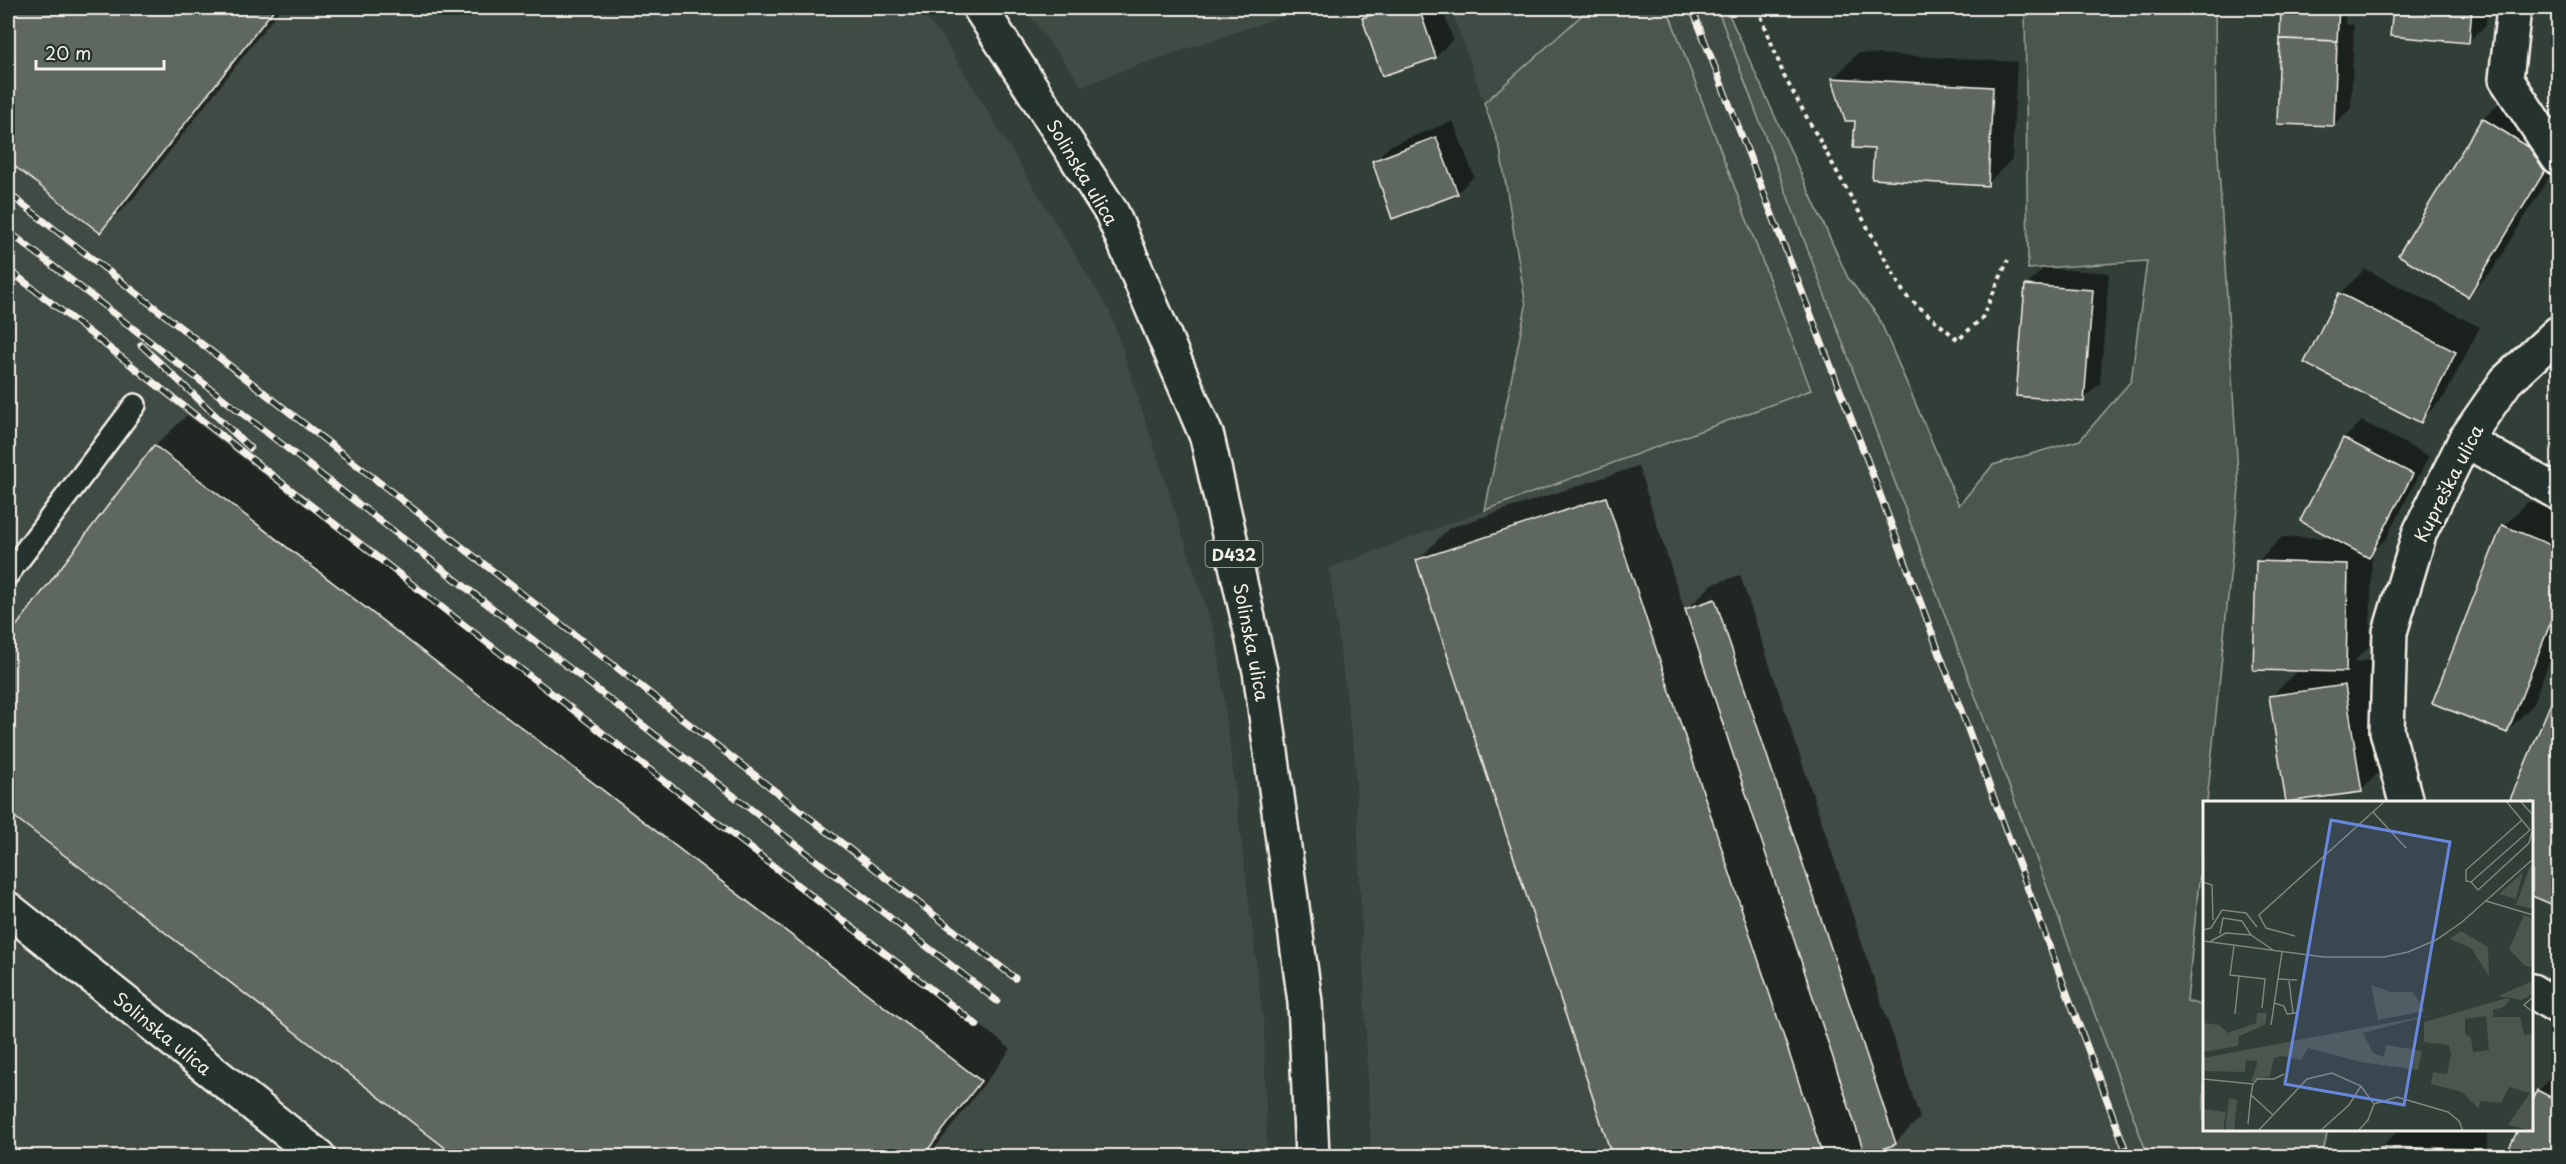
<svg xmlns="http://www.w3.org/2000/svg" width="2566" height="1164" viewBox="0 0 2566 1164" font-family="'Playpen Sans',sans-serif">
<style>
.built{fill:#404b44}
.green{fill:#4c564f;stroke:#a0a49c;stroke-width:1.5}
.shadow{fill:#0007}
.building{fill:#5f6861;stroke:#f4f1e8;stroke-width:1.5}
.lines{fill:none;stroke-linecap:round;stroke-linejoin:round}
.lane-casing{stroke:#f4f1e8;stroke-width:26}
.street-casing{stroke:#f4f1e8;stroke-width:38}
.primary-casing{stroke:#f4f1e8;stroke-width:38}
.path{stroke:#f4f1e8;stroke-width:4;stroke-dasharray:4.5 4.5;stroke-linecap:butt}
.lane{stroke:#26332d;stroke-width:21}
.street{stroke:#26332d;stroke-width:33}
.primary{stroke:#26332d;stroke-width:33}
.rail-casing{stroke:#f4f1e8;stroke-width:7}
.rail{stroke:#26332d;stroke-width:4.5;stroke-dasharray:14;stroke-linecap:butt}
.labels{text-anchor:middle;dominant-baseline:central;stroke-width:5;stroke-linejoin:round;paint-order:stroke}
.shield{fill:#26332d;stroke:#b6b8b0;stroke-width:1.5}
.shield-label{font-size:16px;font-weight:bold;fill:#f4f1e8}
.street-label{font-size:18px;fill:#f4f1e8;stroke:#26332d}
.inset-road{fill:none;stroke:#80867e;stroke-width:1.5}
.view{fill:#6887de;fill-opacity:0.15;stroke:#6887de;stroke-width:3}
.inset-edge{fill:none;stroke:#f4f1e8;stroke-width:3}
</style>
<rect width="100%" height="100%" fill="#323e38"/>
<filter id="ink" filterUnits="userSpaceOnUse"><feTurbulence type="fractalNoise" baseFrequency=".0167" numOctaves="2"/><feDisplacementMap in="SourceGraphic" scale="12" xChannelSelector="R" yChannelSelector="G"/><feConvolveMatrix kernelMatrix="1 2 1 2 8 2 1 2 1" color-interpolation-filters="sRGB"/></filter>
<g filter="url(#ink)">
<g class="built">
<path d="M8 8H917L942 36 1111 314 1217 641 1264 1026 1267 1156H8Z"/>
<path d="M1024 8H1306L1116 73 1082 86Z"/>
<path d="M1451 8H1590L1484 103Z"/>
<path d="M1667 8H1717L2148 1156H1371L1355 762 1329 568 1811 390Z"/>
</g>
<g class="green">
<path d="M1590 8H1667L1811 390 1485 510 1526 306 1500 149 1484 103Z"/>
<path d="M1717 8H1726L1848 278 1878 316 1959 505 1993 465 2080 440 2131 381 2147 261 2028 269 2025 8H2215L2216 122 2239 489 2207 802H2204V831L2187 1001 2204 1006V1130H2328L2322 1156H2148Z"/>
</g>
<g class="shadow">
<path d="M8 8H281L132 200 100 231 8 159Z"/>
<path d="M1375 8H1442L1453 39 1436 57 1383 74 1364 18Z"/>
<path d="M2283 8H2346L2345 24H2354L2351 108 2334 125 2278 123Z"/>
<path d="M2394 8H2487L2486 25 2468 42 2392 35Z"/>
<path d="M1858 53 2017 62 2012 159 1987 184 1875 147 1856 120H1846L1834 78Z"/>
<path d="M2508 94 2558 125V162L2493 270 2468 295 2483 119Z"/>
<path d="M1453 121 1474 176 1457 193 1373 162 1391 145Z"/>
<path d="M2044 268 2109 273 2100 383 2083 400 2027 285Z"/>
<path d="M2365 269 2480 327 2445 396 2420 421 2306 362 2340 294Z"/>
<path d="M187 415 1011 1049 929 1156H458L8 810V640L155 446Z"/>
<path d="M2362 421 2429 456 2386 539 2372 552 2370 645 2353 663 2370 660 2386 765 2361 790 2271 697 2299 669 2257 562 2282 537 2336 538 2302 521 2344 439Z"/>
<path d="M1638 466 1685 611 1712 584 1740 575 1920 1118 1895 1143 1864 1153 1861 1156H1613L1418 560 1449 528Z"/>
<path d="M2529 501 2558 513V639L2532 706 2507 731 2504 526Z"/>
<path d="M2558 690V906L2532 894V802H2511Z"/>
<path d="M2558 1071V1156H2507L2520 1130H2532V1105L2538 1091Z"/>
<path d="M2399 1130H2487V1156H2381V1147Z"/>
</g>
<g class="building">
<path d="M8 8H275L100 233 8 161Z"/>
<path d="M1392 8H1419L1436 58 1382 76 1362 18Z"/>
<path d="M2281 8H2339L2337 41 2280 39Z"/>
<path d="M2393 8H2472L2469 43 2390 36Z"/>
<path d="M2280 39 2337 41 2334 126 2277 124Z"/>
<path d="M1832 78 1993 87 1988 186 1872 179 1874 149 1853 148 1855 121H1845Z"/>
<path d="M2482 118 2551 161 2468 297 2398 255Z"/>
<path d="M1436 137 1458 194 1392 219 1372 161Z"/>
<path d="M2025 285 2093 290 2084 402 2016 396Z"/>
<path d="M2339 293 2456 352 2421 423 2304 363Z"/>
<path d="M2343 438 2413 474 2369 558 2300 521Z"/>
<path d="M154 445 981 1081 923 1156H456L8 812V637Z"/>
<path d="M1606 497 1823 1156H1612L1416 560Z"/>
<path d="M2502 525 2558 548V604L2507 733 2432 703Z"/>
<path d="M2256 561 2348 564 2346 672 2253 670Z"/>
<path d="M1715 599 1896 1144 1865 1155 1685 609Z"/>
<path d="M2345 685 2362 792 2286 802 2269 696Z"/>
<path d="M2558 686V907L2532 896V802H2509Z"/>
<path d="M2537 1090 2558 1101V1156H2505L2518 1130H2532V1102Z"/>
<path d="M2380 1147 2463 1149V1156H2379Z"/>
</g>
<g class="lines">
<defs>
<path id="lane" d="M8 574 135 405"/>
<g id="street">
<path d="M2514 8 2506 79 2558 158"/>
<path d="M2465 440 2558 493"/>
<path d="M2406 802 2387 731 2390 632 2420 532 2465 440 2506 381 2558 333"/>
<path d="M8 909 318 1156"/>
<path d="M2532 991 2558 1007"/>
</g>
<path id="primary" d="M980 8 1112 213 1207 437 1260 671 1305 1002 1312 1156"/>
</defs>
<use href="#lane" class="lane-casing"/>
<use href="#street" class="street-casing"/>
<use href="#primary" class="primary-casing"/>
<path class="path" d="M1758 8 1784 76 1905 295 1958 340 1982 318 2008 260"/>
<use href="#lane" class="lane"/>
<use href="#street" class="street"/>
<use href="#primary" class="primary"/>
<defs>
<g id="rail">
<path d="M1692 8 1866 457 2128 1156"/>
<path d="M8 193 1015 978"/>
<path d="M8 231 997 1001"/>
<path d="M8 269 977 1025"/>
<path d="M141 345 250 448"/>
</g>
</defs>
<use href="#rail" class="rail-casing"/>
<use href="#rail" class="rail"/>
</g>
</g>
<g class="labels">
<rect class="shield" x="1205.5" y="541" width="57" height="26" rx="4.5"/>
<g class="shield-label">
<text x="1234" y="554">D432</text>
</g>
<g class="street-label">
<text transform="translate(1083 172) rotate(59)">Solinska ulica</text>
<text transform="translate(2448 483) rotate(-63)">Kupreška ulica</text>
<text transform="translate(1252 642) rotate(79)">Solinska ulica</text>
<text transform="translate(163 1033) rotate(39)">Solinska ulica</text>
</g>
</g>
<g transform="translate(2203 801)">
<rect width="330" height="330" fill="#323e38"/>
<path d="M327 65H330V108L313 104ZM320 71 313 98 296 93ZM321 114 330 117V166L322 165 306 148ZM258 130 285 146 286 175 268 147 247 138ZM330 180V193L318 199 295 195ZM168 184 188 191H210L222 210 175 219ZM304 197 307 199 300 206 290 209V216H317L321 234 330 233V330L305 324 327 292 306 286 298 302 278 300 275 307 259 291 228 283 230 271 244 273 248 253 246 244 221 241V221ZM283 215 286 249 270 251 268 237 262 233V218ZM54 212H64L62 224 36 235 35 245 0 251V222L16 224 25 232 53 222ZM228 214 160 232 170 252 181 256 183 244 219 250 215 269 157 261 105 247 98 259 79 255 71 257 67 275 48 281 55 260 43 259 42 271 0 270V257ZM26 297 34 299 31 330H22ZM0 308 23 311 20 330H0Z" fill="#4c564f" fill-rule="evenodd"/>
<path class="inset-road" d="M303 0 327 29 268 81 263 80V69L319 19M317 0 330 14M170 11 203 47M0 81 9 84 10 119M268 81 275 89 326 42 329 31M283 100 330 114M0 129 8 127 19 109 43 112 54 126M17 133 20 117 39 120 48 134M92 135 63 127 56 114 182 0M0 140 121 156H181L205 151 233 139 259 121 330 58M6 141 23 132 48 134 70 149M31 145 27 174 36 175 32 213M36 175 62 178 59 207M75 178 94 179M86 180 90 212M330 196 321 204 330 211M71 202 81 205 84 213 93 212M68 224 79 151M0 278 50 283M171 303 194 296 245 311 256 320 260 330M70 314 48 294 50 283 54 278H71L81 273M45 323 48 294M55 330 104 278 129 272 158 285 171 303 165 319 155 330M117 330 146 304 158 285"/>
<path class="view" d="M128 19 247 41 201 304 82 283Z"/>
<rect width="330" height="330" class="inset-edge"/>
</g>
<rect width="2566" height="1164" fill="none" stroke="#26332d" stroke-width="30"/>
<rect x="15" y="15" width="2536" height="1134" fill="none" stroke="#f4f1e8" stroke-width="2" filter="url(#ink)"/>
<path d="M36 60v9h128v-9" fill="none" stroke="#f4f1e8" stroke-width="3"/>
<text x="45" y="60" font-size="18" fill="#f4f1e8" stroke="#26332d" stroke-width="4.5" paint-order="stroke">20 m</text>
</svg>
